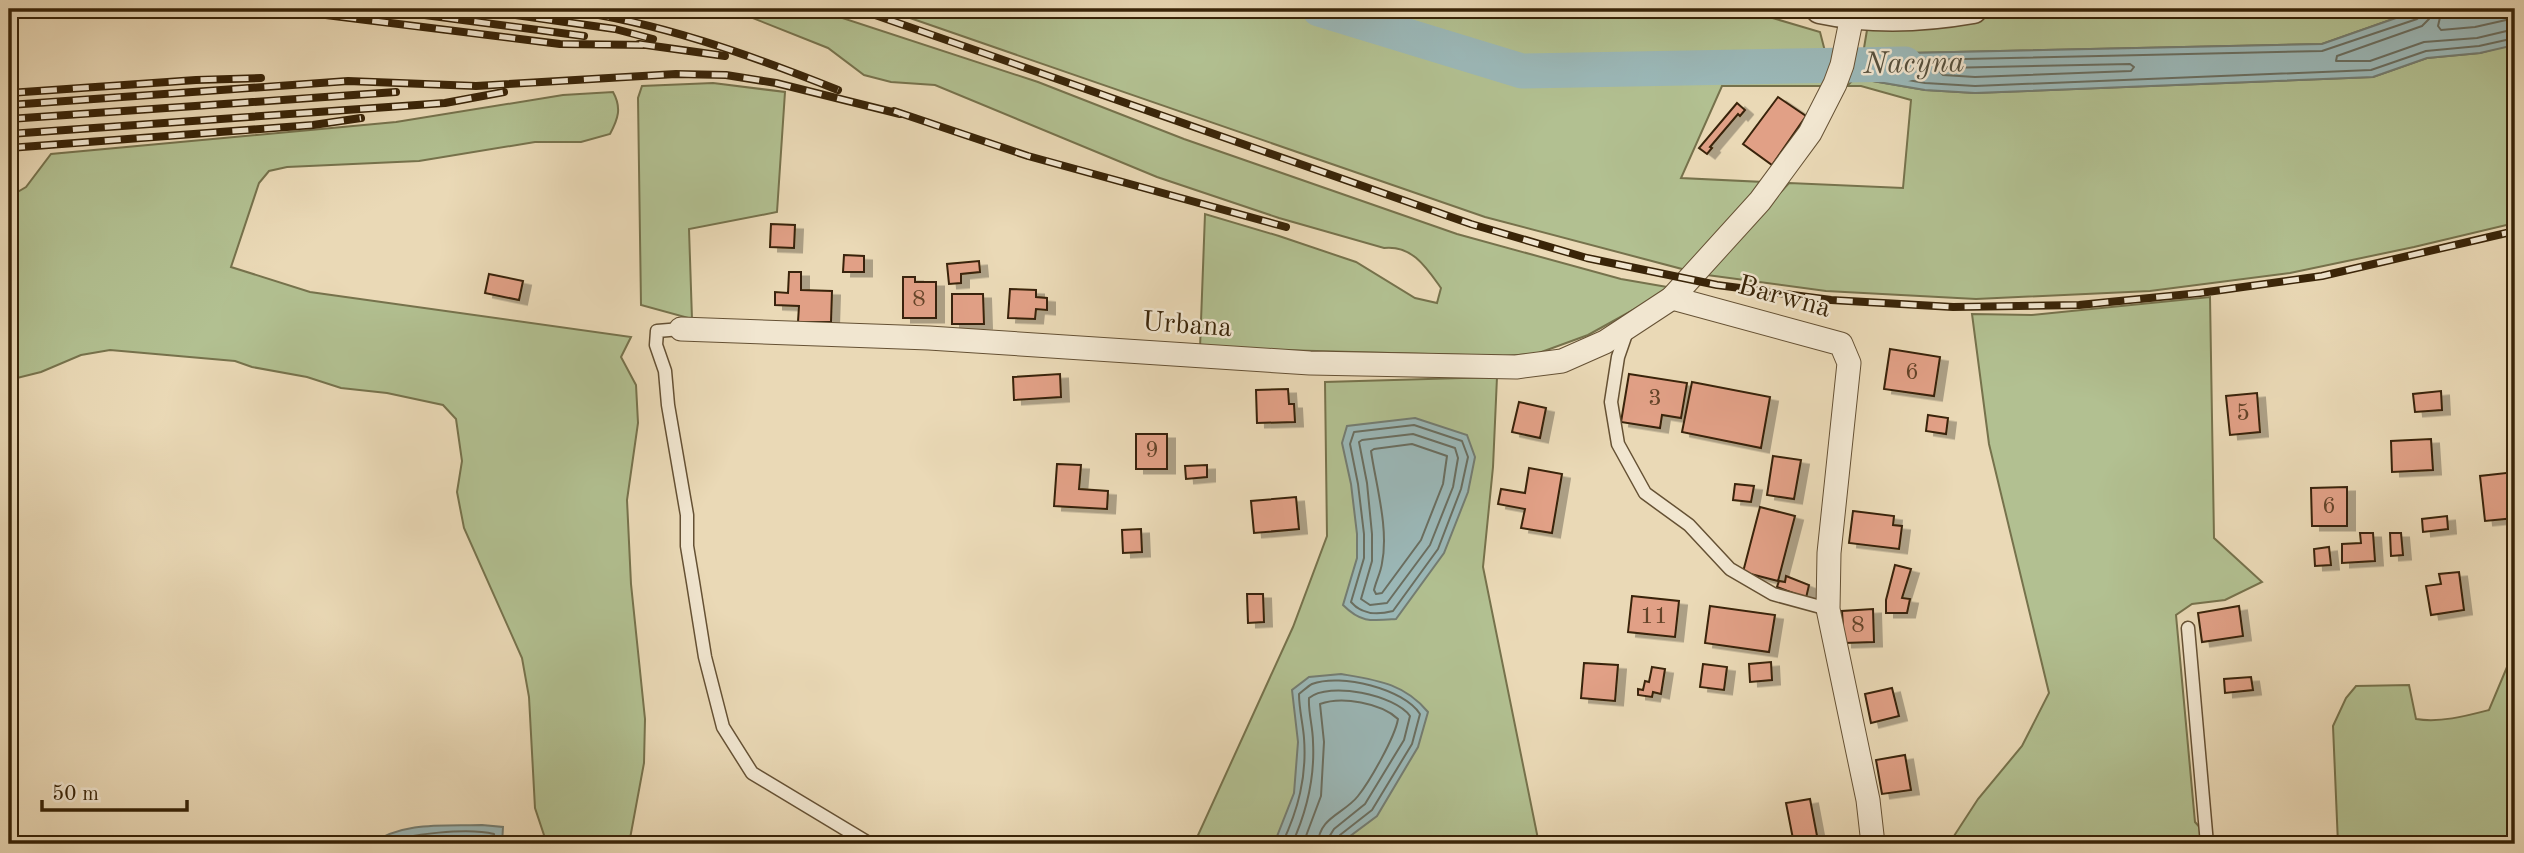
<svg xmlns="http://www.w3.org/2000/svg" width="2524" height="853" viewBox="0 0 2524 853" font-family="'Old Standard TT',serif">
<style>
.green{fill:#b2c091;stroke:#76724c;stroke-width:2}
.water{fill:#9bb8b8;stroke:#747d72;stroke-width:2}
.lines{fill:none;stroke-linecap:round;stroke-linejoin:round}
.shore{stroke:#6a6e60;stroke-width:2}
.river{stroke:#9bb8b8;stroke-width:35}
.building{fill:#e1a086;stroke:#392408;stroke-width:2;filter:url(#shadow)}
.service-casing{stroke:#655134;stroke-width:15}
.minor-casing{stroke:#655134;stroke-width:25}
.tertiary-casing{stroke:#655134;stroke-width:31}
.service{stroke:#f1e6d0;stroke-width:12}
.minor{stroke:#f1e6d0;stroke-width:23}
.tertiary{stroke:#f1e6d0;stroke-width:28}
.rail-casing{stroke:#392408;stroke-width:8}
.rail{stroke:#f1e6d0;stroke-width:5;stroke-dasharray:16;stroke-linecap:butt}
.labels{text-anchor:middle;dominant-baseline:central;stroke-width:5;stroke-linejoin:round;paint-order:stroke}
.number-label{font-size:24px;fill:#634328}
.street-label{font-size:28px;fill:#392408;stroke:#f1e6d0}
.water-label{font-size:30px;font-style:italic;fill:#56503d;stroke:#f1e6d0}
</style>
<defs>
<filter id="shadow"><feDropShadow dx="8" dy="4.5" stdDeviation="0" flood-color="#0004"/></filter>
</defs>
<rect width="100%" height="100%" fill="#ead9b6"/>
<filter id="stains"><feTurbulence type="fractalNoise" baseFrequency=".00286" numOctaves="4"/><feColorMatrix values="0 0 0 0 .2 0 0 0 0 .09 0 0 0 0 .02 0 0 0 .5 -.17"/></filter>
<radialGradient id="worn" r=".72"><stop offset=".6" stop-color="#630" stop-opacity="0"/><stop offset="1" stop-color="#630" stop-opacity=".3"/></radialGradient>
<g class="green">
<path d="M730 9H815L1038 82 1184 139 1457 234 1621 279 1673 288 1588 335 1536 354 1503 356 1200 348 1205 214 1279 236 1356 262 1415 298 1437 303 1441 288C1426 267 1412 245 1384 248L1279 218 1157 177 935 85 891 82 864 75 828 48Z"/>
<path d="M884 9H1296L1519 77 1824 70 1825 86H1722L1681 178 1763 182 1686 270 1485 217Z"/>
<path d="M1340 9H1742L1820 32 1827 59 1523 64Z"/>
<path d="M2036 9H2431L2413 12 2322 44 1863 54 1867 30 1961 20Z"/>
<path d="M2513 44 2515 45V223L2414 247 2290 273 2150 291 1976 299 1826 291 1707 275 1789 183 1903 188 1911 100 1861 86H1847L1855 78 1925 90 1975 93 2373 77 2427 58 2480 53Z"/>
<path d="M713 83 785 92 777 212 689 229 692 319 641 305 638 98 642 86Z"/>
<path d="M613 92C622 108 618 119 610 134L581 142H535L419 161 287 167 269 171 259 183 231 267 310 292 631 337 621 357 636 385 638 423 627 500 631 584 645 719 644 763 629 844H547L535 808 529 697 522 658 464 528 457 492 462 461 456 419 443 405 387 393 341 388 307 377 252 367 235 361 110 350 81 355 41 372 9 380V197L26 187 51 154 396 122 563 95Z"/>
<path d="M2210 297 2214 538 2262 582 2225 600 2192 604 2176 615 2195 822 2203 831 2198 844H1954L1952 839 1978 799 2022 746 2049 693 1989 444 1972 314 2032 315Z"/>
<path d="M1497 377 1493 467 1483 567 1539 844H1194L1293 627 1327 536 1325 382Z"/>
<path d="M2515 648V844H2338L2333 726 2346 698 2356 686 2409 685 2416 719C2440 723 2466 716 2489 710Z"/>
</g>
<g class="water">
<path d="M2431 9H2515V45L2480 53 2427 58 2373 77 1975 93 1925 90 1855 78 1863 54 2322 44 2413 12Z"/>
<path d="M1415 418 1467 435 1475 457 1468 492 1444 553 1396 619C1371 621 1361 623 1343 605L1357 558V534L1351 484 1342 443 1347 426Z"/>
<path d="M1341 674C1376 680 1404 683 1428 712L1418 747 1377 816 1345 840 1343 844H1274L1294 793 1298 742 1292 690 1309 677Z"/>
<path d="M482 825 503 827 502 844H371C403 821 445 826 482 825Z"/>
</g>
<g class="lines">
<g class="shore">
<path d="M2423 9 2422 15 2417 19 2322 51 1871 61 1865 70 1868 73 1925 83 1975 86 2371 70 2426 51 2479 46 2515 38"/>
<path d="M2432 9 2429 19 2422 26 2337 56 2336 61H2370L2424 42 2477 38 2515 29"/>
<path d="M2442 9 2438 26 2441 30 2475 27 2515 18"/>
<path d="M2130 64 2134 67 2131 71 1975 77 1943 75 1940 72 1943 68Z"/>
<path d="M1414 425 1462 441 1468 457 1461 489 1438 549 1393 611C1377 615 1362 615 1351 602L1364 558V534L1358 484 1350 444 1354 432Z"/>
<path d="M1413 434 1455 448 1458 458 1453 487 1430 545 1387 603 1370 605 1361 599 1372 561V534L1367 483 1359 442 1362 440Z"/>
<path d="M1412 444 1447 456 1443 484 1421 540 1382 593 1376 594 1374 590C1376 581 1381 572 1382 563 1389 529 1376 485 1371 451L1374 449Z"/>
<path d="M384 844C407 833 470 828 494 834L495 844"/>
<path d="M411 844 482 841 486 844"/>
<path d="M1282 844C1298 810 1307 777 1304 738 1303 724 1299 709 1299 694 1303 691 1308 686 1312 684 1341 673 1404 689 1420 714L1412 744 1372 810 1340 835 1337 844"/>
<path d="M1292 844C1307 811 1315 779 1313 742 1313 727 1308 712 1309 698 1329 681 1395 695 1410 716L1404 740 1365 804 1334 829 1329 837 1328 844"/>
<path d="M1303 844 1321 796 1324 742 1320 704C1342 696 1381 703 1398 719 1395 737 1370 781 1358 796 1344 814 1319 817 1318 844"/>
</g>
<path class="river" d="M1319 9 1522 71 1905 64"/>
</g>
<g class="building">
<path d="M1778 97 1806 116 1772 165 1743 144Z"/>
<path d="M1737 103 1745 110 1740 116 1738 114 1710 147 1712 148 1707 154 1699 148Z"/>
<path d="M771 224 795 225 794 248 770 247Z"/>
<path d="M844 255 864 256V272H843Z"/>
<path d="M979 261 980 272 961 274V283L949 284 947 264Z"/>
<path d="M789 272H801V290L832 291 831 322H798L799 306 775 305V292L788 293Z"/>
<path d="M489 274 523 281 519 300 485 293Z"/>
<path d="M903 277H915V282H936V318H903Z"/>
<path d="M1010 289 1036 290V297L1047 298V310L1036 309 1035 319 1008 318Z"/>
<path d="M952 294H983L984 324H952Z"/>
<path d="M1890 349 1940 357 1934 396 1884 389Z"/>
<path d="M1060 374 1061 397 1014 400 1013 377Z"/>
<path d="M1629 374 1687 383 1681 418 1662 415 1660 428 1621 422Z"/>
<path d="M1692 382 1770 397 1761 448 1682 432Z"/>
<path d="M1288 389 1289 404H1294L1295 422 1257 423 1256 390Z"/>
<path d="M2441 391 2442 410 2415 412 2413 394Z"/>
<path d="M2257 393 2260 432 2230 435 2226 396Z"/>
<path d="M1519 402 1546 408 1540 438 1512 432Z"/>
<path d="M1928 415 1948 418 1946 434 1926 431Z"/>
<rect x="1136" y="434" width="31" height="35"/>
<path d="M2431 439 2433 470 2392 472 2391 441Z"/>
<path d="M1773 456 1801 460 1794 499 1767 495Z"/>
<path d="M1057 464 1081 465 1079 489 1108 491 1107 509 1054 506Z"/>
<path d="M1207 465V477L1186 479 1185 466Z"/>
<path d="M1529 468 1562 474 1552 533 1521 528 1525 509 1498 504 1501 489 1525 493Z"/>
<path d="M2515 472V518L2485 521 2480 476Z"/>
<path d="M1735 484 1754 486 1751 502 1733 500Z"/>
<path d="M2347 487V526H2312L2311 488Z"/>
<path d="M1296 497 1299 529 1254 533 1251 501Z"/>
<path d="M1760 507 1795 516 1778 581 1743 572Z"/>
<path d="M1853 511 1894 516 1893 525 1902 526 1899 549 1849 543Z"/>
<path d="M2447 516 2448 529 2423 532 2422 519Z"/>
<path d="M1141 529 1142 552 1123 553 1122 530Z"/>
<path d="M2360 533H2373L2375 561 2342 563V544L2361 543Z"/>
<path d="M2390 533H2401L2403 555 2391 556Z"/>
<path d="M2329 547 2331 565 2315 566 2314 549Z"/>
<path d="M1895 565 1911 569 1902 598 1910 599 1907 613H1886V600Z"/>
<path d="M2459 572 2464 610 2431 615 2426 586 2441 584 2439 574Z"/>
<path d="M1786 576 1809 585 1806 598 1777 587 1779 581 1785 582Z"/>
<path d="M1247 594H1263L1264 622 1248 623Z"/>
<path d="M1632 596 1679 601 1675 637 1628 632Z"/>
<path d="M1710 606 1775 615 1769 652 1705 643Z"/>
<path d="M2239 606 2243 636 2202 642 2198 613Z"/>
<path d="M1873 609 1874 642 1844 643 1842 611Z"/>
<path d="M1771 662 1772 680 1750 682 1749 664Z"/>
<path d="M1584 663 1618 665 1615 701 1581 698Z"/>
<path d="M1703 664 1727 667 1724 690 1700 687Z"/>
<path d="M1652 667 1665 669 1661 694 1653 692 1652 697 1638 695V689L1643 690 1645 681 1649 682Z"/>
<path d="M2251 677 2253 690 2225 693 2224 679Z"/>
<path d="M1892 688 1899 716 1871 723 1865 694Z"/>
<path d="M1905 755 1911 790 1882 794 1876 760Z"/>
<path d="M1810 799 1818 841 1794 844 1786 803Z"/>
</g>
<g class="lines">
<defs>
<g id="service">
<path d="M681 329 657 331 656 345 665 371 668 405 687 515V546L693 582 705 657 723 727 752 773 870 844"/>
<path d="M1627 331 1618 357 1611 402 1618 444 1645 493 1689 525 1730 569 1773 594 1828 609"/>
<path d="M2188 628 2207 844"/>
</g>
<g id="minor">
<path d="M1672 298 1841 344 1849 363 1829 553 1828 609 1868 800 1873 844"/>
<path d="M681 329 929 338 1310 363 1516 367 1562 361 1605 342 1672 298 1760 201 1810 133 1835 84 1842 65 1852 16"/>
</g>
<path id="tertiary" d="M1820 9C1871 20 1922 18 1973 9"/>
</defs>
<use href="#service" class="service-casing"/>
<use href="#minor" class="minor-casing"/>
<use href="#tertiary" class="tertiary-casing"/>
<use href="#service" class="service"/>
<use href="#minor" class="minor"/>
<use href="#tertiary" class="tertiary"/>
<defs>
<g id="rail">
<path d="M277 9 560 44 649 45"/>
<path d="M379 9 584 36"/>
<path d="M473 9 615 29 653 39"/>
<path d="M562 9C658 22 748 54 838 90"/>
<path d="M858 9 1471 224 1587 258 1717 285 1831 300 1953 307 2079 305 2200 293 2322 276 2515 231"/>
<path d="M639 44 725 56"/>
<path d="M9 93 196 80 261 78"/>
<path d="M9 105 348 81 476 86 676 74 726 75 776 83 900 114"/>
<path d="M894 111 1028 156 1286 227"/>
<path d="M9 119 396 92"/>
<path d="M9 134 445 103 504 92"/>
<path d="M9 148 313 125 361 118"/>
</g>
</defs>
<use href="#rail" class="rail-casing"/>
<use href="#rail" class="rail"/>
</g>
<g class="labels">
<g class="number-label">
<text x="919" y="300">8</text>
<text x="1912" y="373">6</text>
<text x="1655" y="399">3</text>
<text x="2243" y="414">5</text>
<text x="1152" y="451">9</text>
<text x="2329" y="507">6</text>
<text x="1654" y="617">11</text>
<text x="1858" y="626">8</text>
</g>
<g class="street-label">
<text transform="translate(1784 298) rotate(15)">Barwna</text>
<text transform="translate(1187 326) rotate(4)">Urbana</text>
</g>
<g class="water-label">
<text transform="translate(1914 64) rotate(-1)">Nacyna</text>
</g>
</g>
<rect width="2524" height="853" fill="none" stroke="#ead9b6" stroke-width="35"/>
<rect x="10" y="10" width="2503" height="832" fill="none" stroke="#392408" stroke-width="3.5"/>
<rect x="18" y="18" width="2489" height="818" fill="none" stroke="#392408" stroke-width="2"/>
<path d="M42 800v10h145v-10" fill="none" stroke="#392408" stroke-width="3.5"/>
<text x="52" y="800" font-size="21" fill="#392408" stroke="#f1e6d0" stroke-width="5" paint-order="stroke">50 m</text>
<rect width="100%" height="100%" filter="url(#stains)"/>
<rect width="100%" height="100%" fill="url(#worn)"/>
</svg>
